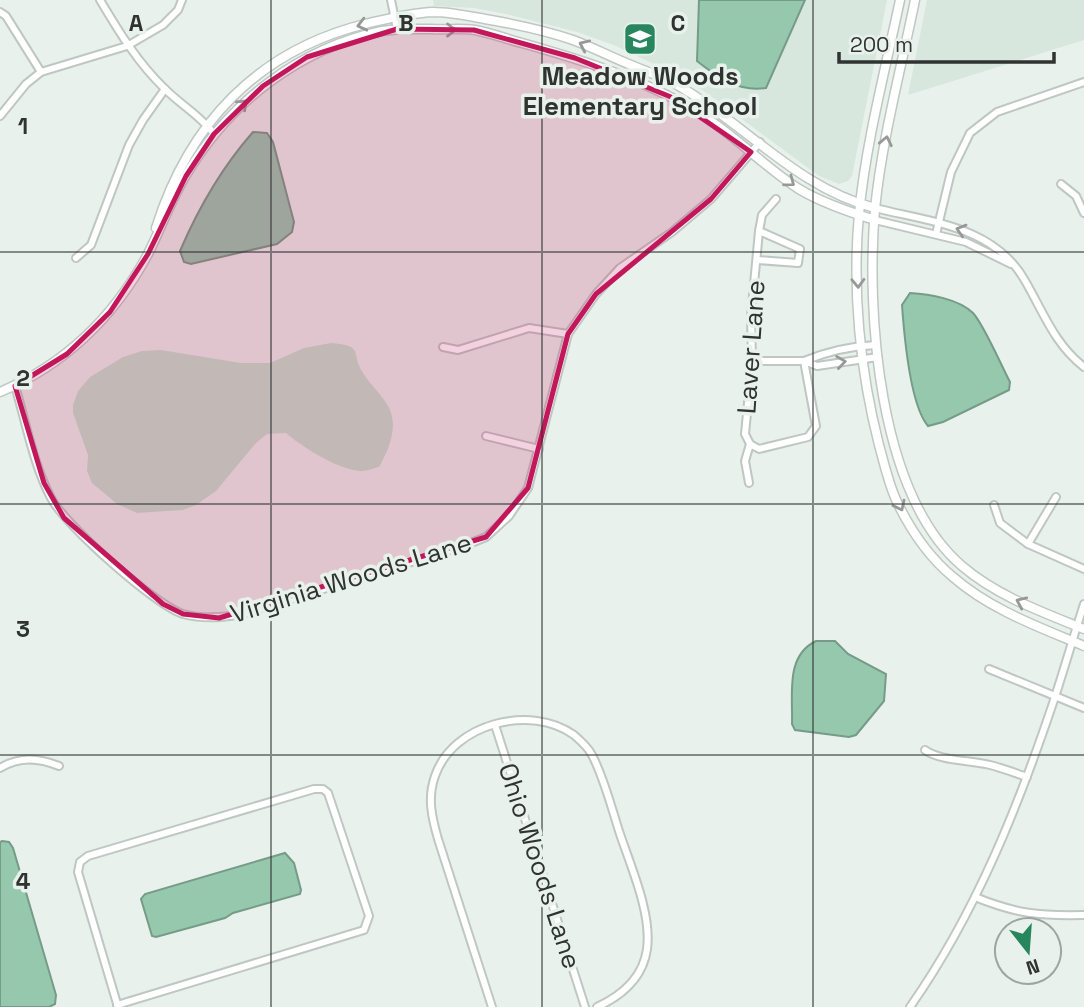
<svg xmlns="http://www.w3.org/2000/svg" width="1084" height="1007" viewBox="0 0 1084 1007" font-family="'Space Grotesk',sans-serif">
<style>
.built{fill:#d7e7de}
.green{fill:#c2e1cf}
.water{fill:#95c8ad;stroke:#769b88;stroke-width:2}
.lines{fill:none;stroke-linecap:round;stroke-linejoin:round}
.minor-casing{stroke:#bfc7c3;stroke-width:10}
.tertiary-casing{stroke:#bfc7c3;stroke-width:11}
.minor{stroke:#fff;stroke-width:6}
.tertiary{stroke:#fff;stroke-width:8}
.oneway{stroke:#979998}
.marked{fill:#c2185b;fill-opacity:0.2;stroke:#c2185b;stroke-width:5;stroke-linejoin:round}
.grid{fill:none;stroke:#2f3331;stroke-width:2;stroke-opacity:0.55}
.labels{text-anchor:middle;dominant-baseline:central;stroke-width:7;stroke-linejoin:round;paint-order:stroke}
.poi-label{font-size:26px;font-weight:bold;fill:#2f3331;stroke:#e8f1ec}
.street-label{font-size:26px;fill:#2f3331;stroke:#e8f1ec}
.grid-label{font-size:23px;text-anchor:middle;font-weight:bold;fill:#2f3331;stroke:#e8f1ec;stroke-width:7;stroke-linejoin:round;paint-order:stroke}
</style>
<rect width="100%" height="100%" fill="#e8f1ec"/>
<g class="built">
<path d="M433 0H887L852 176 848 181 839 184 819 176 705 92 681 77 616 46 577 32 506 14 474 8 434 6Z"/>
<path d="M927 0H1084V40L908 95Z"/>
</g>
<path class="green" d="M331 343C365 346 350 352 363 373 370 384 380 393 387 404 400 425 389 449 379 467 374 468 367 471 362 471 340 471 302 447 286 433L267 434 256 443 216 491 196 505 183 510 137 513 117 504 92 483 87 471 88 455 73 413V405L78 391 90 377 123 357 142 351 161 350 241 363H270L304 348Z"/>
<g class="water">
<path d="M699 0H805L766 88C737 92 719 78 697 61Z"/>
<path d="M253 132 267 133 273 142 294 222 292 232 277 244 191 264 184 262 180 251C198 209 223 166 253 132Z"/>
<path d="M910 293C929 294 959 299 973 313 984 325 1001 365 1010 382L1009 390 943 422 928 426C910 405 904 333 902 305Z"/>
<path d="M816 641H835L848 654 886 674 884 701 856 735 849 737 795 730 792 724C793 694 785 656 816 641Z"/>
<path d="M2 841 9 842 13 848 56 995 55 1004 49 1007H0V842Z"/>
<path d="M285 853 294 863 301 890 300 894 233 913 225 918 156 937 152 936 141 899 145 894Z"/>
</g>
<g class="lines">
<defs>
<g id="minor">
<path d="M100 0C119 32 138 63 165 89 181 105 201 116 214 134"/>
<path d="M391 0 397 29"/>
<path d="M0 12 6 16 41 72"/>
<path d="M0 116 26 84 41 72 127 46 163 25 178 10 182 0"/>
<path d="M1061 184 1076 196 1084 213"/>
<path d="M776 199 762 215 759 231 751 316 752 361 745 434 750 444 759 449 808 437 816 426 804 361"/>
<path d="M875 208C930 222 993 226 1024 279 1043 311 1054 344 1084 367"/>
<path d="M875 220 966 242 1011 264"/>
<path d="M936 234 951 172 970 133 997 112 1084 82"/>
<path d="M76 258 91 245 129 145 143 120 165 89"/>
<path d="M757 260 798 263 800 249 759 231"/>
<path d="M443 347 458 350 529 328 568 334"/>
<path d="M752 361H804L817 366 878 357"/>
<path d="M804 361C826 352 852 346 876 345"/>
<path d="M15 386C26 422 33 464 51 498 65 525 155 605 183 614 202 619 222 618 242 614L464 546 486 537 509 516 528 488 568 334 596 294 620 268 672 232 711 199 760 142"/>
<path d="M486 436 539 449"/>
<path d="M749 483 745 461 750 444"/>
<path d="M994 505 1000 523 1028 544 1084 569"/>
<path d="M1028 544 1056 497"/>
<path d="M989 669 1084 708"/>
<path d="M495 725 585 1007"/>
<path d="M925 750C940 761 970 760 990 765 1002 768 1015 773 1027 777"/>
<path d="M0 768C20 756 39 758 59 766"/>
<path d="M975 897C1017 914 1039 916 1084 915"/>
<path d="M117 1005 364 930 369 916 328 793 323 789H314L88 856 80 862 78 872 118 1007"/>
<path d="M492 1007 438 839C432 818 427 798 435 776 453 723 531 704 574 735 581 741 588 747 592 755 604 778 611 806 619 831 630 865 652 913 647 949 643 978 621 996 597 1007"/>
<path d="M910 1007C976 913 1019 805 1055 697 1065 666 1074 635 1084 604"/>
</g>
<g id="tertiary">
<path d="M900 0C885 71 866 142 859 214 852 290 860 371 879 445 885 466 889 487 899 506 912 532 930 558 953 577 991 610 1039 627 1084 646"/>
<path d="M915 0C901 69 882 139 875 209 866 312 878 494 962 566 997 596 1042 612 1084 629"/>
<path d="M156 228C189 123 258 51 365 24 387 19 410 13 433 12 450 12 469 16 485 19 514 24 544 30 573 40 592 47 611 57 631 65 647 72 664 77 679 86 746 125 799 189 875 208"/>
<path d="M0 392C66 364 114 317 148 254 161 228 171 200 186 175 229 103 299 48 382 31 398 28 415 29 431 29 445 30 461 28 475 30 491 33 507 39 522 43 586 61 653 82 708 119 740 140 767 169 799 189 822 203 849 212 875 220"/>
</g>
</defs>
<use href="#minor" class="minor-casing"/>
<use href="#tertiary" class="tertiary-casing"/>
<use href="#minor" class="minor"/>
<use href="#tertiary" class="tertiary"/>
</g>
<defs><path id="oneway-chevron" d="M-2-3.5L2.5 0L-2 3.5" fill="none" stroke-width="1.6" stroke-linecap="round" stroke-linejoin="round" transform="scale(1.75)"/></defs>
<g class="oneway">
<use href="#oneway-chevron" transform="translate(362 25) rotate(166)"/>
<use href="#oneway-chevron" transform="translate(451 30)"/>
<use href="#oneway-chevron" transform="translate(584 45) rotate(-156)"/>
<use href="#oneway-chevron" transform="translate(243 104) rotate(-43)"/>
<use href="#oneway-chevron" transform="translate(886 141) rotate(-78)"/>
<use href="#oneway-chevron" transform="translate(790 182) rotate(37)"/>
<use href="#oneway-chevron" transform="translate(961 230) rotate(-164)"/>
<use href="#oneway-chevron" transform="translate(858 283) rotate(88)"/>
<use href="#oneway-chevron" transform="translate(841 362) rotate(-8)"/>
<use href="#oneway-chevron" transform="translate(900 506) rotate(64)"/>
<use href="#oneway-chevron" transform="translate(1021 602) rotate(-156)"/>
</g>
<path class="marked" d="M397 29 474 30 575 58 671 97 751 152 711 199 596 294 568 334 528 488 486 537 219 618 183 614 163 604 64 518 44 483 15 386 67 354 110 312 148 254 186 176 214 134 263 86 307 57Z"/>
<path class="grid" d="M271 0V1007M542 0V1007M813 0V1007M0 252H1084M0 504H1084M0 755H1084"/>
<defs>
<symbol id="school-square" viewBox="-11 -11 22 22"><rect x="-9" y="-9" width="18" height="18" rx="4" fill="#27865e" stroke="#e8f1ec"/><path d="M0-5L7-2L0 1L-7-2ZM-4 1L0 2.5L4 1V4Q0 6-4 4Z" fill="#fff"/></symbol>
</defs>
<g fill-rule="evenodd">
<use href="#school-square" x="621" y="20" width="38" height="38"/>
</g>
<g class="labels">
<g class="poi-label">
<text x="640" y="76">Meadow Woods<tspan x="640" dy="30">Elementary School</tspan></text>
</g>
<g class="street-label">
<text transform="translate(751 347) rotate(-86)">Laver Lane</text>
<text transform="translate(351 578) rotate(-17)">Virginia Woods Lane</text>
<text transform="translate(540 866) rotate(72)">Ohio Woods Lane</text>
</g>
</g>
<g class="grid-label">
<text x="136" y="31">A</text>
<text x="406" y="31">B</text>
<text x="678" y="31">C</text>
<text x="23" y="134">1</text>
<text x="23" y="386">2</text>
<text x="23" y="637">3</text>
<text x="23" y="889">4</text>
</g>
<g transform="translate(1028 951) rotate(163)"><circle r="33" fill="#e8f1ec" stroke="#9ea5a1" stroke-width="2"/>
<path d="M0-5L12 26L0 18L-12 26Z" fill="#27865e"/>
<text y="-10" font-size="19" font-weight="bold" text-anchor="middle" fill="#2f3331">N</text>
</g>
<path d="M839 52v10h215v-10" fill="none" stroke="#2f3331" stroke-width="3.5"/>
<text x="850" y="52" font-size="21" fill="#2f3331" stroke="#e8f1ec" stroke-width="5" paint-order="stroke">200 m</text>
</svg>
